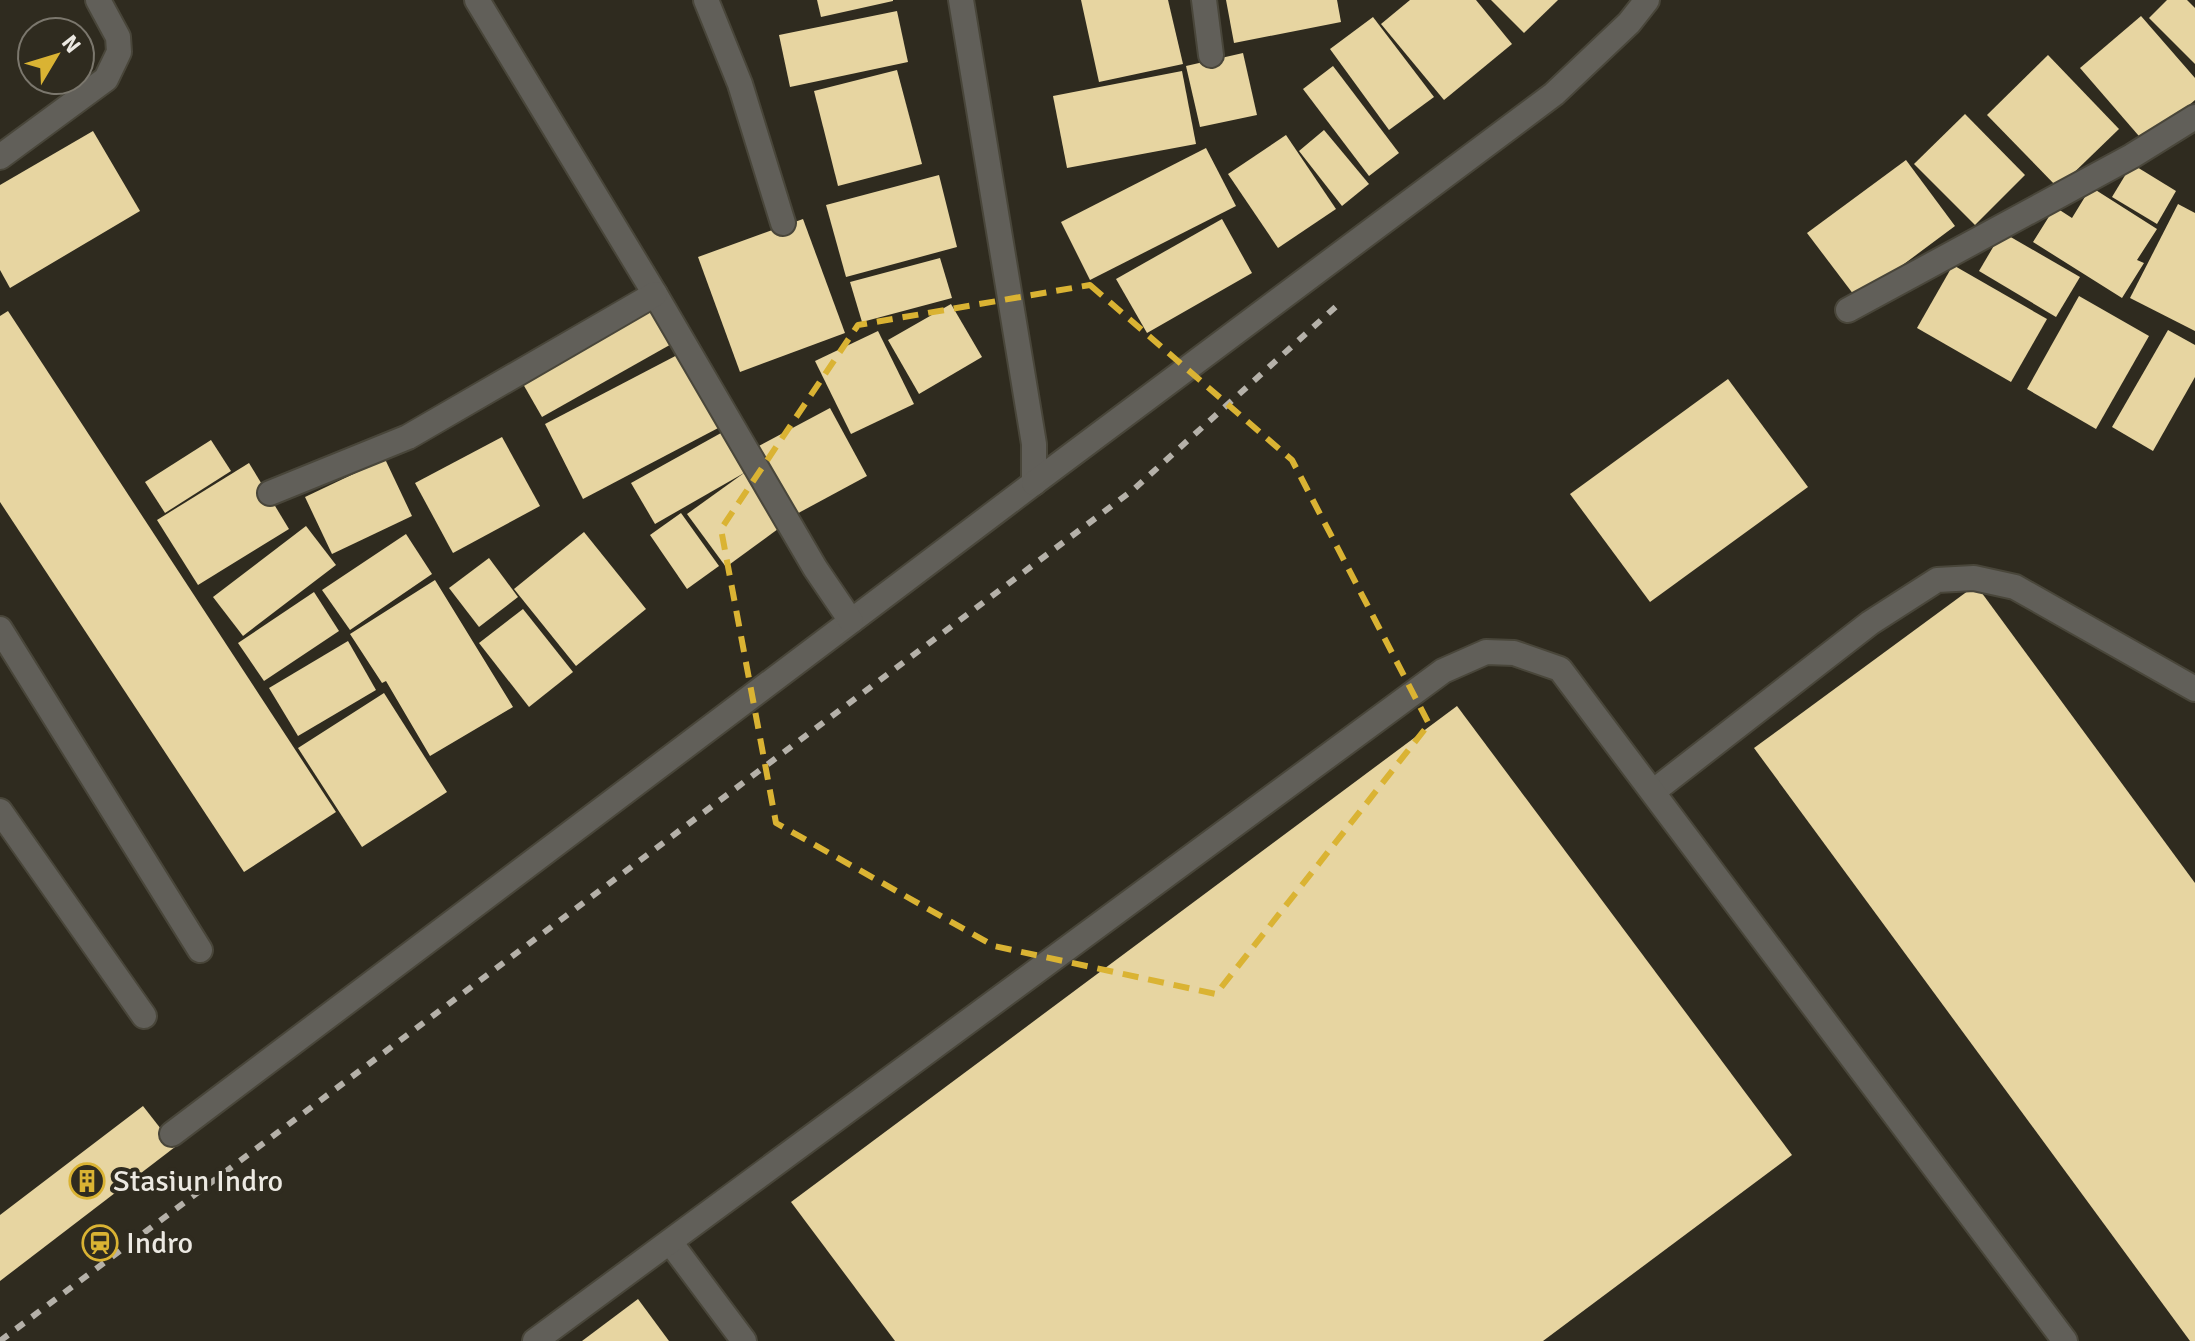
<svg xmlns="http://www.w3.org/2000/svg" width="2195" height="1341" viewBox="0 0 2195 1341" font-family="Signika,sans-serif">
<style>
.building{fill:#e7d5a1}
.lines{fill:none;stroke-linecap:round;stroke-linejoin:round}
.lane-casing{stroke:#49463a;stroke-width:28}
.street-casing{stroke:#49463a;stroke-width:28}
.lane{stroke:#615f59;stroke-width:24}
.street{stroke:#615f59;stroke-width:24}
.rail{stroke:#b5b1a9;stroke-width:6;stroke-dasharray:10 10;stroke-linecap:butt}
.marked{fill:none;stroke:#dab333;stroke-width:6;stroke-dasharray:16 10;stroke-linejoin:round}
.labels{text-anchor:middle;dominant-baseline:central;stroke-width:8;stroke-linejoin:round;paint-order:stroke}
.poi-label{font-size:30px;fill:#ece9e2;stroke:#2f2b1f;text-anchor:start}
</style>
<rect width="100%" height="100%" fill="#2f2b1f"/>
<g class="building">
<path d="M817 0H893V1L821 17Z"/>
<path d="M1081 0H1168L1183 64 1099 82Z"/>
<path d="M1226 0H1337L1341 22 1234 43Z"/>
<path d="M1410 0H1476L1512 44 1444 100 1381 24Z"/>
<path d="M1491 0H1558L1524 33Z"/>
<path d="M2167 0H2187L2195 8V64L2149 18Z"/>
<path d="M897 11 908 62 790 87 779 35Z"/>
<path d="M2141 16 2195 78V100L2145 143 2080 68Z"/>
<path d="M1373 17 1434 97 1389 130 1330 49Z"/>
<path d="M1243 53 1257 115 1200 127 1186 66Z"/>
<path d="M2048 55 2119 129 2058 188 1987 115Z"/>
<path d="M1333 66 1399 153 1369 176 1303 89Z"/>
<path d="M897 70 922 164 838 186 814 91Z"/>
<path d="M1182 71 1196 144 1067 168 1053 96Z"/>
<path d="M1965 114 2025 175 1975 225 1914 164Z"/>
<path d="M1324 130 1369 184 1342 206 1299 151Z"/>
<path d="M93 131 140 211 10 288 0 270V185Z"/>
<path d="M1286 135 1336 209 1278 248 1228 174Z"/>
<path d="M1206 148 1236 206 1090 280 1061 222Z"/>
<path d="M1906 160 1955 226 1857 299 1807 233Z"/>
<path d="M2132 164 2176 191 2157 224 2112 197Z"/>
<path d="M939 175 957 247 846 277 826 205Z"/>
<path d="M2091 187 2157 229 2137 260 2144 263 2122 298 2033 242 2055 207 2072 218Z"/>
<path d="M2178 204 2195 213V331L2130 298Z"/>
<path d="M803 219 845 333 740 372 698 257Z"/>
<path d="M1222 219 1252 273 1147 333 1116 279Z"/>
<path d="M2002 232 2080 277 2056 317 1979 271Z"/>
<path d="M940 258 952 298 862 322 850 282Z"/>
<path d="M1953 265 2047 319 2011 382 1917 328Z"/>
<path d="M2079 296 2149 336 2096 429 2027 389Z"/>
<path d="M652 301 675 342 542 417 519 377Z"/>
<path d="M951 304 982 357 919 394 888 340Z"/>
<path d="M8 311 336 812 244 872 0 502V316Z"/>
<path d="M2168 330 2195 345V377L2153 451 2112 427Z"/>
<path d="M878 331 914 404 851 434 815 361Z"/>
<path d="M683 352 722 426 583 499 545 424Z"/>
<path d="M1728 379 1808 487 1650 602 1570 494Z"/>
<path d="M830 408 867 476 791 517 755 448Z"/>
<path d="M721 433 744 473 655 524 631 483Z"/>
<path d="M502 437 540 506 453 553 415 483Z"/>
<path d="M211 440 231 471 165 513 145 482Z"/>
<path d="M385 459 412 516 332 554 305 497Z"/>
<path d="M249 463 289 529 198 585 157 520Z"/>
<path d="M744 473 782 526 726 567 687 514Z"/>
<path d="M681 513 719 566 687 589 650 535Z"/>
<path d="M306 526 336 565 243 636 213 597Z"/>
<path d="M584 532 646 609 576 666 514 589Z"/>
<path d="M406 534 432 574 350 630 322 590Z"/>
<path d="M489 558 518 597 479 627 449 588Z"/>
<path d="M435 580 513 707 430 756 386 681 382 683 350 634Z"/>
<path d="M1976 585 2195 883V1341H2190L1754 748Z"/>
<path d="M314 592 339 631 264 681 238 643Z"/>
<path d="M523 609 573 672 529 707 479 643Z"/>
<path d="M348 641 376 690 298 736 269 688Z"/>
<path d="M384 693 447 792 362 847 298 748Z"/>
<path d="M1457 706 1792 1155 1543 1341H895L791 1202Z"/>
<path d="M143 1106 175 1147 0 1281V1215Z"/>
<path d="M638 1299 669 1341H582Z"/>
</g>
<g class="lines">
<defs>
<g id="lane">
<path d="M1204 0 1211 55"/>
<path d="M1654 791 1870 623 1937 580 1974 578 2015 587 2195 689"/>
<path d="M0 811 144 1016"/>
<path d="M172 1134 1034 483"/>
<path d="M670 1242 744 1341"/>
<path d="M535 1341 1443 671 1486 652 1514 653 1560 669 2065 1341"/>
</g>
<g id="street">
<path d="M477 0 655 294 815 568 851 621"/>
<path d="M706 0 740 84 783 223"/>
<path d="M961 0 1034 444V483"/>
<path d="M0 157 106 79 119 52 118 37 98 0"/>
<path d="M1848 310 2132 156 2195 117"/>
<path d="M1034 483 1554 94 1629 23 1647 0"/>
<path d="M270 493 408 437 655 294"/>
<path d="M0 629 200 950"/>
</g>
</defs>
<use href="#lane" class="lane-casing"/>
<use href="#street" class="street-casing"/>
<use href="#lane" class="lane"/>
<use href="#street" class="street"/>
<path class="rail" d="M0 1341 1133 490 1341 302"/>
</g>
<path class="marked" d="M1090 285 1292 460 1429 724 1216 994 994 946 776 823 721 529 858 325Z"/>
<defs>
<symbol id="building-ring" viewBox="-11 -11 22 22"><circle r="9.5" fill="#2f2b1f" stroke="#dab333" stroke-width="1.5"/><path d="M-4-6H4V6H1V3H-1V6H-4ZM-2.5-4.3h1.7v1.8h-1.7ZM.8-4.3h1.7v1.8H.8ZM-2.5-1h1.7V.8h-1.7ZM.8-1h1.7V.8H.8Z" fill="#dab333"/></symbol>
<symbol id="station-ring" viewBox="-11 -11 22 22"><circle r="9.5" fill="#2f2b1f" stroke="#dab333" stroke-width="1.5"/><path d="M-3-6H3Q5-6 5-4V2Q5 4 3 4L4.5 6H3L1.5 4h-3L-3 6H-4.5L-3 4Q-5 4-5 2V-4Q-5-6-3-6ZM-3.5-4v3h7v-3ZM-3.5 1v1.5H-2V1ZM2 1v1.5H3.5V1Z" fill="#dab333"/></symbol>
</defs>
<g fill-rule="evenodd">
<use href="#building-ring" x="67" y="1161" width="40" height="40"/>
<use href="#station-ring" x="80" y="1223" width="40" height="40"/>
</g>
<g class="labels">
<g class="poi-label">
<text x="113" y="1181">Stasiun Indro</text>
<text x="126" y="1243">Indro</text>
</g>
</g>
<g transform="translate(56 56) rotate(52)"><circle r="38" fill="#2f2b1f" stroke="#7b776d" stroke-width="2"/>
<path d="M0-6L14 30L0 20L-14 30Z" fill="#dab333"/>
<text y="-12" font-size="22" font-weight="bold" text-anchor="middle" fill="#ece9e2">N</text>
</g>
</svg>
